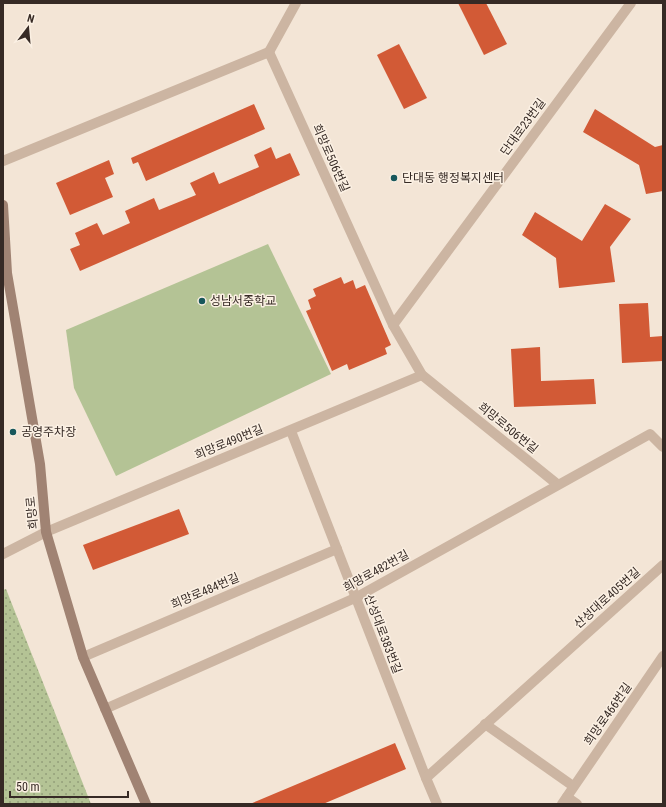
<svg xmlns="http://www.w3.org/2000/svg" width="666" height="807" viewBox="0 0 666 807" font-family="'Roboto Condensed','Noto Sans KR',sans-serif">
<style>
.grass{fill:url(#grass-dots)}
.pitch{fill:#b4c395}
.building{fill:#d25a36}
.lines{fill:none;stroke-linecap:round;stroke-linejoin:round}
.street{stroke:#ccb5a2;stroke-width:10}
.secondary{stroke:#a08373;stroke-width:10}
.poi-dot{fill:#17575b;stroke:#fbf0e3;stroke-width:1.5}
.labels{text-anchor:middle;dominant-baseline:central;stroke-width:3;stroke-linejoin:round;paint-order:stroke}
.street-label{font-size:12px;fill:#362a25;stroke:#fbf0e3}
.poi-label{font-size:12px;fill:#362a25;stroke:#fbf0e3;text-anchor:start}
</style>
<defs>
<pattern id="grass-dots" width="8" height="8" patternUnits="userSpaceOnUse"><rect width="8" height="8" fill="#b4c395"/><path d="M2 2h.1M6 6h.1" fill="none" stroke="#939f79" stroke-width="1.8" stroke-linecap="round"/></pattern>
</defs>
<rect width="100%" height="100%" fill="#f3e5d6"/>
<path class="grass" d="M6 589 91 804H3V590Z"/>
<path class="pitch" d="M268 244 331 374 116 476 74 388 66 330Z"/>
<g class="building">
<path d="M458 3H486L507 44 484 55Z"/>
<path d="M399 44 427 98 404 109 377 55Z"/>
<path d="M254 104 265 129 146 181 138 162 133 164 131 158Z"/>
<path d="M595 109 655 147 663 145V191L646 194 639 165 583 132Z"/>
<path d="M271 147 276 159 290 153 300 175 80 271 70 249 80 245 75 233 97 223 103 235 130 223 125 211 154 198 159 210 196 195 190 183 214 172 219 184 259 167 254 155Z"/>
<path d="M109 160 114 174 105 178 113 197 70 215 56 183Z"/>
<path d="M605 204 631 219 610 247 615 282 559 288 556 258 522 235 535 212 582 241Z"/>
<path d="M341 277 344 284 353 280 356 289 365 285 391 345 385 348 387 354 349 370 347 364 332 371 306 311 311 309 308 300 316 296 313 289Z"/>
<path d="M648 303 650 337 663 336V361L622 363 619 304Z"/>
<path d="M540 347 541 381 594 379 596 404 514 407 511 349Z"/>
<path d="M179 509 189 534 93 570 83 545Z"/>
<path d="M395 743 406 769 323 804H250Z"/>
</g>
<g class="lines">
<g class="street">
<path d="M269 52 296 3"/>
<path d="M3 161 269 52 393 325 422 375 557 484"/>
<path d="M393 325 631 3"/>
<path d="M291 431 426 778 437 804"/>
<path d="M3 554 46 532 422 375"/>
<path d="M83 657 337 549"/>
<path d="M105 709 355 598 650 434 663 447"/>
<path d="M485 724 573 786"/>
<path d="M426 778 663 565"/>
<path d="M567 797 577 804"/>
<path d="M562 804 663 656"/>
</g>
<path class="secondary" d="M3 205 7 273 40 464 46 532 83 657 146 804"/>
</g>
<g class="poi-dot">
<circle cx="394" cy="178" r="4"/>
<circle cx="202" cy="301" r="4"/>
<circle cx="13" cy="432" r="4"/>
</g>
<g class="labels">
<g class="street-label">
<text transform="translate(523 127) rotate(-54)">단대로23번길</text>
<text transform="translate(331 158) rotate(66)">희망로506번길</text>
<text transform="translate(508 428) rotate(39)">희망로506번길</text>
<text transform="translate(229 442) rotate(-22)">희망로490번길</text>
<text transform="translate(32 513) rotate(-96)">희망로</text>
<text transform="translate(376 571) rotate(-29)">희망로482번길</text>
<text transform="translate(205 591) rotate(-23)">희망로484번길</text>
<text transform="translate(607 598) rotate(-42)">산성대로405번길</text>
<text transform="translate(383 634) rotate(69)">산성대로383번길</text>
<text transform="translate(608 714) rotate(-55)">희망로466번길</text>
</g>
<g class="poi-label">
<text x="402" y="178">단대동 행정복지센터</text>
<text x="210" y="301">성남서중학교</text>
<text x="21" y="432">공영주차장</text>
</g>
</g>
<rect width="666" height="807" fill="none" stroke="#362a25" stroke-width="8"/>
<g transform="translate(28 28) rotate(16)" stroke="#fbf0e3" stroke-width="3" paint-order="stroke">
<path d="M0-3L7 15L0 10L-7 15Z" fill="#362a25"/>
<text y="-6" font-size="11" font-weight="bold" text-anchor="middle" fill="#362a25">N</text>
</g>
<path d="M10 791v6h118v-6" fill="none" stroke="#362a25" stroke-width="2"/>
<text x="16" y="791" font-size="12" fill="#362a25" stroke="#fbf0e3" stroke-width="3" paint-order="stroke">50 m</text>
</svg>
